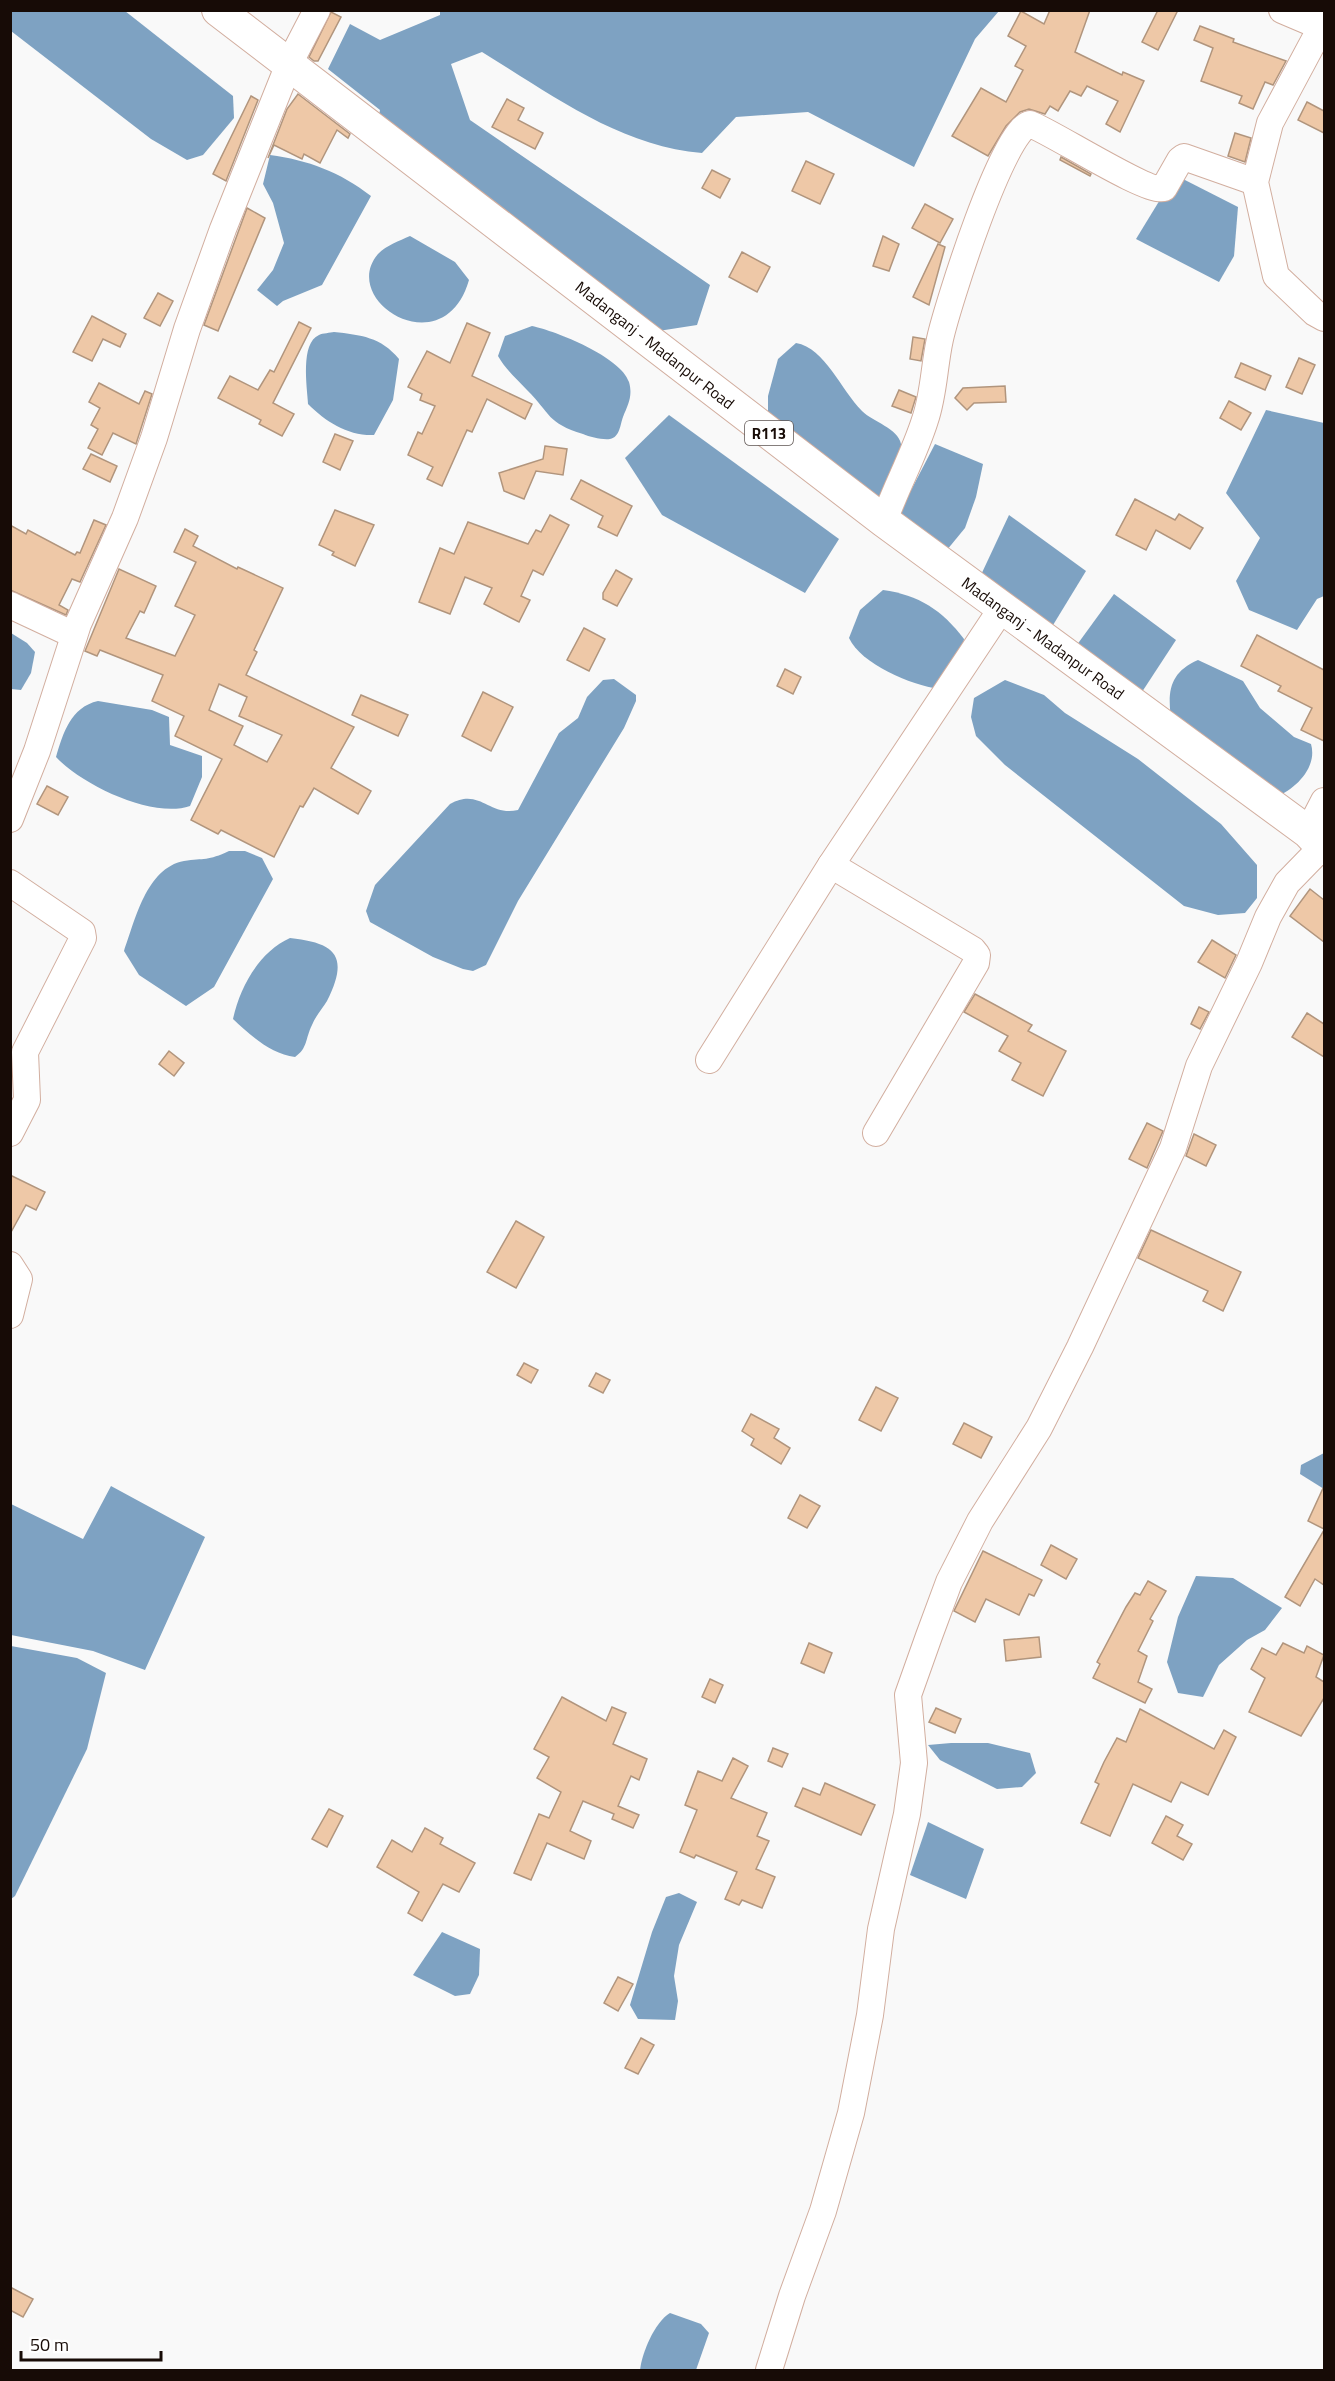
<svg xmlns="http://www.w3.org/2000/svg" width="1335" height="2381" viewBox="0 0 1335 2381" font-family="'Titillium Web',sans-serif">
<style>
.water{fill:#7ea2c2}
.building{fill:#eec8a7;stroke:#b1957d;stroke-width:1.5;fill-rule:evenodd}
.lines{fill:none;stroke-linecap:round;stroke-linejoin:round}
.minor-casing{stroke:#d2ae9f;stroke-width:28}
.major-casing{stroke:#d2ae9f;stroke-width:34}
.minor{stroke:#fff;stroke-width:26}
.major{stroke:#fff;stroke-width:32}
.labels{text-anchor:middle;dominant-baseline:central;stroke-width:4.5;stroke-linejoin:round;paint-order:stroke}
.shield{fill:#fff;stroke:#5d5451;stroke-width:1.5}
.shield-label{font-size:15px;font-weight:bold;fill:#170b06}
.street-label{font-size:16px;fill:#170b06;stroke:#fff}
</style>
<rect width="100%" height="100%" fill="#f9f9f9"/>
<g class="water">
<path d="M10 11H125L233 96 234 118 203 155 187 160 151 139 11 31Z"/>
<path d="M440 11H999L975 39 914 167 808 112 736 117 702 153C619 146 551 94 482 52L451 64 470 120 710 285 697 325 652 332 377 126 380 110 328 69 350 24 380 40 440 15Z"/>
<path d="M270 155C308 160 340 172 371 196L322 285 283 301 277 306 257 290 273 270 284 243 273 203 263 184Z"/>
<path d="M1181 178 1238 207 1234 256 1219 282 1136 239 1169 185Z"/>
<path d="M410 236 455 262 469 280C444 367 338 301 378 254 387 245 399 241 410 236Z"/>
<path d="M532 326C556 331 621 357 629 382 633 396 628 405 623 417 620 425 620 437 610 439 602 440 590 437 583 434 547 423 551 414 527 390 516 378 506 370 498 356L505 336Z"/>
<path d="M334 332C361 335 381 337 399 359L393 400 374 435C348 436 326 422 308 404 307 387 300 343 319 335 323 333 330 333 334 332Z"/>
<path d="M796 343C825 348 841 390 862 411 873 422 898 428 901 444 905 461 890 487 878 498L768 421V396L778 359Z"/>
<path d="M1266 410 1324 423V596L1317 599 1297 630 1249 610 1236 581 1260 538 1226 493Z"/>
<path d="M669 415 839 539 805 593 662 515 625 458Z"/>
<path d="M935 444 983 464 976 497 965 528 942 556 896 519Z"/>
<path d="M1009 515 1086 571 1050 630 980 577Z"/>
<path d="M883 590C919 595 942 610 964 639L961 664 939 689C911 685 861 664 849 638L860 610Z"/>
<path d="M1114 594 1176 640 1140 695 1071 653Z"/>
<path d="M11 633 27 643 35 652 31 673 21 690 11 689Z"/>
<path d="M1198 660 1243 681 1260 708 1294 737 1311 744C1318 768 1294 791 1273 798L1172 724C1167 694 1168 673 1198 660Z"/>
<path d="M614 679 636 695V701L624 728 518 901 486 965 473 971 463 969 433 957 370 922 366 911 375 885 450 804C480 787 489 817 518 810L559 733 578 718 587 697 603 680Z"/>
<path d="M1005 680 1044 695 1065 713 1138 759 1221 824 1257 865V898L1245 913 1218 915 1184 906 1005 765 976 736 971 717 974 698Z"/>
<path d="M98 701 152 710 169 717 170 745 202 756V777L190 806C153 819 82 785 56 757 63 733 71 707 98 701Z"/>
<path d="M229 851H245L262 858 273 879 214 987 186 1006 139 975 124 951C135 921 146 868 184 861 204 858 208 861 229 851Z"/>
<path d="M290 938C337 943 349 957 327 1001 322 1009 315 1017 312 1025 305 1039 308 1048 295 1057 271 1054 251 1036 233 1019 240 987 259 952 290 938Z"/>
<path d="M1324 1453V1489L1300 1474 1301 1465Z"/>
<path d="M111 1486 205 1537 145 1670 93 1651 11 1635V1504L83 1539Z"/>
<path d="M1196 1576 1233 1578 1282 1608 1265 1630 1247 1640 1219 1665 1203 1697 1178 1693 1167 1662 1178 1617Z"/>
<path d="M11 1646 77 1658 106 1673 87 1749 15 1896 11 1899Z"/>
<path d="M951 1743H988L1030 1753 1036 1773 1022 1787 997 1789 940 1760 928 1745Z"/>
<path d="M928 1822 984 1849 966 1899 910 1875Z"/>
<path d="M679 1893 697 1902 679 1945 674 1976 678 2001 675 2020 638 2019 630 2005 652 1932 666 1897Z"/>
<path d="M442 1932 480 1949 479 1975 470 1994 455 1996 413 1975Z"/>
<path d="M670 2313 701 2324 709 2333 696 2370H640C642 2353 654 2323 670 2313Z"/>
</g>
<g class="building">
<path d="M1050 10H1090L1075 52 1122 75 1123 72 1144 81 1120 132 1106 124 1118 101 1087 86 1081 96 1070 91 1058 111 1050 106 1045 114 1029 109 1020 112 1006 126 988 156 952 136 981 88 1006 102 1023 70 1015 66 1026 46 1008 36 1021 11 1044 24Z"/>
<path d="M1158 10H1178L1158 50 1142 42Z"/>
<path d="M331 12 341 17 318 61H314L309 57Z"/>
<path d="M1200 26 1234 39 1233 42 1286 61 1273 85 1265 82 1253 109 1239 103 1242 96 1201 81 1213 48 1194 40Z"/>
<path d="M298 94 350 134 348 138 337 130 320 163 304 154 302 159 274 145 268 158 287 109Z"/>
<path d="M251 96 258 100 226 181 213 174Z"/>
<path d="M507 99 524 108 518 120 543 133 535 149 492 127Z"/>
<path d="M1307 102 1324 111V133L1298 120Z"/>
<path d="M1235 133 1251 138 1245 162 1228 156Z"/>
<path d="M1061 157 1091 174 1090 176 1060 160Z"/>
<path d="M806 161 834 174 820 204 792 191Z"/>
<path d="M712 170 730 179 720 198 702 188Z"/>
<path d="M925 204 953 219 940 243 912 228Z"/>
<path d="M247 208 265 218 218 331 204 325Z"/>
<path d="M883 236 899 244 889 271 873 266Z"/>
<path d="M938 244 945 247 929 305 913 297Z"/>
<path d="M742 252 770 267 757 292 729 277Z"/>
<path d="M158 293 173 301 160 326 144 318Z"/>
<path d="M92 316 126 334 120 347 103 339 92 361 73 352Z"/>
<path d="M299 322 311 328 273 403 294 414 282 436 259 424 261 420 218 398 230 376 258 390 270 370 274 372Z"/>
<path d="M467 323 490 333 472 376 532 404 525 419 487 399 472 432 467 430 442 486 427 479 433 467 408 455 418 432 422 434 435 406 420 400 422 394 408 387 427 351 450 363Z"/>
<path d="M913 337 925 339 921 361 910 359Z"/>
<path d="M1299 358 1315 365 1302 394 1286 387Z"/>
<path d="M1241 363 1271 376 1265 390 1235 377Z"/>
<path d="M99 383 139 404 145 391 152 394 136 444 113 433 102 455 88 448 98 429 91 425 100 408 89 402Z"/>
<path d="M1005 386 1006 402 974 403 967 410 955 398 963 388Z"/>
<path d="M899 390 916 397 911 413 892 406Z"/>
<path d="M1229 401 1251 413 1241 430 1220 418Z"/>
<path d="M335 434 353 441 340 470 323 462Z"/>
<path d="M545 446 567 449 563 475 536 471 524 499 504 491 499 473 543 459Z"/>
<path d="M91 454 117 466 110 482 83 469Z"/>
<path d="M581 480 632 506 617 536 598 527 603 516 571 499Z"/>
<path d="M1135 499 1175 520 1179 514 1203 528 1190 549 1156 530 1146 550 1116 535Z"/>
<path d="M335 510 374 525 355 566 332 555 334 552 319 545Z"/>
<path d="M550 515 569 525 543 575 533 570 521 596 530 600 519 622 484 604 492 588 465 577 450 614 419 602 440 548 454 554 468 522 528 544 536 530 541 532Z"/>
<path d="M94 520 106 525 80 582 72 579 59 605 68 610 66 615 10 590V525L26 534 28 530 75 555 77 552 80 553Z"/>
<path d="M185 529 198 536 193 546 237 569 238 567 283 588 254 650 257 652 246 675 354 727 331 768 371 791 358 814 314 788 303 807 300 806 274 857 221 830 218 834 191 820 222 759 175 736 184 716 152 701 163 675 100 650 97 656 85 651 119 569 156 586 144 613 140 611 126 638 175 656 195 615 175 606 196 562 174 552ZM219 684 247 697 239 716 282 735 267 762 234 745 243 726 209 710Z"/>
<path d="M616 570 632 579 617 606 603 599V593Z"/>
<path d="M584 628 605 639 589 671 567 660Z"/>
<path d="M1257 635 1324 670V741L1301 730 1312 708 1278 691 1281 686 1241 666Z"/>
<path d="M785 669 801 677 793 694 777 686Z"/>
<path d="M483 692 513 707 491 751 462 736Z"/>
<path d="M361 695 408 715 398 736 352 715Z"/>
<path d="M47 786 68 797 58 815 37 804Z"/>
<path d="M1310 889 1324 900V942L1290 916Z"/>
<path d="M1212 940 1236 955 1225 978 1198 962Z"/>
<path d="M975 994 1032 1025 1028 1031 1066 1051 1043 1096 1012 1080 1021 1063 999 1051 1008 1036 964 1012Z"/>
<path d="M1199 1007 1209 1012 1200 1029 1191 1024Z"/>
<path d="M1307 1013 1324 1024V1057L1292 1037Z"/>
<path d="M169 1051 184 1063 174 1076 159 1064Z"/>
<path d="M1147 1123 1163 1131 1147 1168 1129 1159Z"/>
<path d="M1194 1134 1216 1145 1206 1166 1186 1156Z"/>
<path d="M10 1175 45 1192 36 1210 26 1205 10 1234Z"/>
<path d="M516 1221 544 1237 516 1288 487 1272Z"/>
<path d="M1151 1230 1241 1272 1223 1311 1203 1301 1208 1291 1138 1258Z"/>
<path d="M524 1363 538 1370 531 1383 517 1375Z"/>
<path d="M596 1373 610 1380 603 1393 589 1386Z"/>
<path d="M876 1387 898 1398 881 1431 859 1420Z"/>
<path d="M751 1414 779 1429 774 1438 790 1448 781 1464 751 1445 754 1439 742 1431Z"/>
<path d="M964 1423 992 1437 981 1458 953 1444Z"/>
<path d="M1324 1486V1529L1308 1521Z"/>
<path d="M800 1495 820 1506 807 1528 788 1518Z"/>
<path d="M1324 1530V1585L1315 1579 1300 1606 1285 1597Z"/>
<path d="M1051 1545 1077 1559 1066 1579 1041 1565Z"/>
<path d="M983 1551 1042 1580 1034 1596 1029 1594 1019 1615 986 1599 975 1622 954 1611Z"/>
<path d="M1148 1581 1166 1591 1150 1619 1153 1621 1138 1651 1147 1656 1138 1682 1152 1689 1145 1703 1093 1678 1100 1664 1097 1662 1126 1607 1135 1593 1140 1595Z"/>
<path d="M1039 1637 1041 1657 1006 1661 1004 1640Z"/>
<path d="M809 1643 832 1653 824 1673 801 1663Z"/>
<path d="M1283 1643 1304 1653 1307 1646 1324 1655 1316 1677 1324 1682V1698L1301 1736 1249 1712 1265 1678 1251 1669 1262 1648 1276 1655Z"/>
<path d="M710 1679 723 1685 715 1703 702 1697Z"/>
<path d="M562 1697 606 1721 612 1707 626 1713 613 1744 647 1759 639 1780 631 1776 618 1806 639 1815 633 1828 612 1819 614 1814 583 1801 570 1831 591 1841 584 1859 547 1843 531 1880 514 1873 539 1814 549 1818 561 1792 537 1778 549 1757 534 1749Z"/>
<path d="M936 1708 961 1719 955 1733 929 1722Z"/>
<path d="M1140 1709 1214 1749 1224 1730 1236 1737 1208 1795 1181 1782 1171 1802 1133 1784 1110 1836 1081 1823 1099 1784 1095 1782 1104 1762 1117 1738 1126 1742Z"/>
<path d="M773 1748 788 1754 782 1767 768 1761Z"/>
<path d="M733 1758 748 1766 731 1798 767 1813 757 1836 769 1841 756 1869 775 1877 762 1908 742 1900 739 1905 725 1899 737 1872 696 1855 694 1858 680 1852 697 1810 685 1805 698 1771 722 1781Z"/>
<path d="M825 1783 875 1805 861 1835 795 1806 803 1788 820 1795Z"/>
<path d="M329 1809 343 1816 327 1847 312 1839Z"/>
<path d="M1166 1816 1183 1825 1177 1836 1192 1844 1183 1860 1152 1843Z"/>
<path d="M425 1828 443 1838 440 1844 475 1863 459 1892 443 1884 422 1921 408 1913 419 1892 377 1867 392 1840 412 1852Z"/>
<path d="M618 1977 633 1984 618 2011 604 2003Z"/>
<path d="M641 2038 654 2045 638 2074 625 2068Z"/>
<path d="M10 2287 33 2299 23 2317 10 2310Z"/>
</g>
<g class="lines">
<defs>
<g id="minor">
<path d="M1282 10 1322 27"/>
<path d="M1324 22 1270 123 1255 182 1276 276 1315 313 1324 318"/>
<path d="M884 521C896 487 914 455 925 420 934 394 934 366 940 339 947 307 1003 129 1030 124 1054 133 1147 194 1164 188L1180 160 1184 157 1255 182"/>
<path d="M10 605 74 635"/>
<path d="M10 819 37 751 78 624 125 518 154 438 187 329 223 229 289 64 317 10"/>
<path d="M1308 832 1324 801"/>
<path d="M831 865 973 950 977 955 976 963 876 1133"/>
<path d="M10 883 82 932 83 938 25 1052 27 1100 10 1133"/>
<path d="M709 1060 831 865 1002 608"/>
<path d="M10 1265 19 1279 10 1315"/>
<path d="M769 2370 792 2296 823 2211 851 2113 870 2015 881 1929 907 1814 914 1763 908 1695 929 1636 949 1582 980 1521 1039 1428 1080 1347 1173 1148 1199 1066 1249 963 1268 917 1287 883 1322 847"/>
</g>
<path id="major" d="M218 10 884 521 1308 832 1324 849"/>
</defs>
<use href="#minor" class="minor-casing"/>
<use href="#major" class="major-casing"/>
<use href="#minor" class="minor"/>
<use href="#major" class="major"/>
</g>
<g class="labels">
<rect class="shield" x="745" y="421" width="48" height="24" rx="4.5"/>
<g class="shield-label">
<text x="769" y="433">R113</text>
</g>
<g class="street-label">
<text transform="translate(655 345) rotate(38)">Madanganj - Madanpur Road</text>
<text transform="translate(1043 638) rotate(36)">Madanganj - Madanpur Road</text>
</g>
</g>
<rect width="1335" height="2381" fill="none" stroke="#170b06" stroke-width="24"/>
<path d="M21 2351v9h140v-9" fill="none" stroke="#170b06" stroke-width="3"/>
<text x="30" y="2351" font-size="18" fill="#170b06" stroke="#ffffff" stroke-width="4.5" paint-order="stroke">50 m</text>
</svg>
